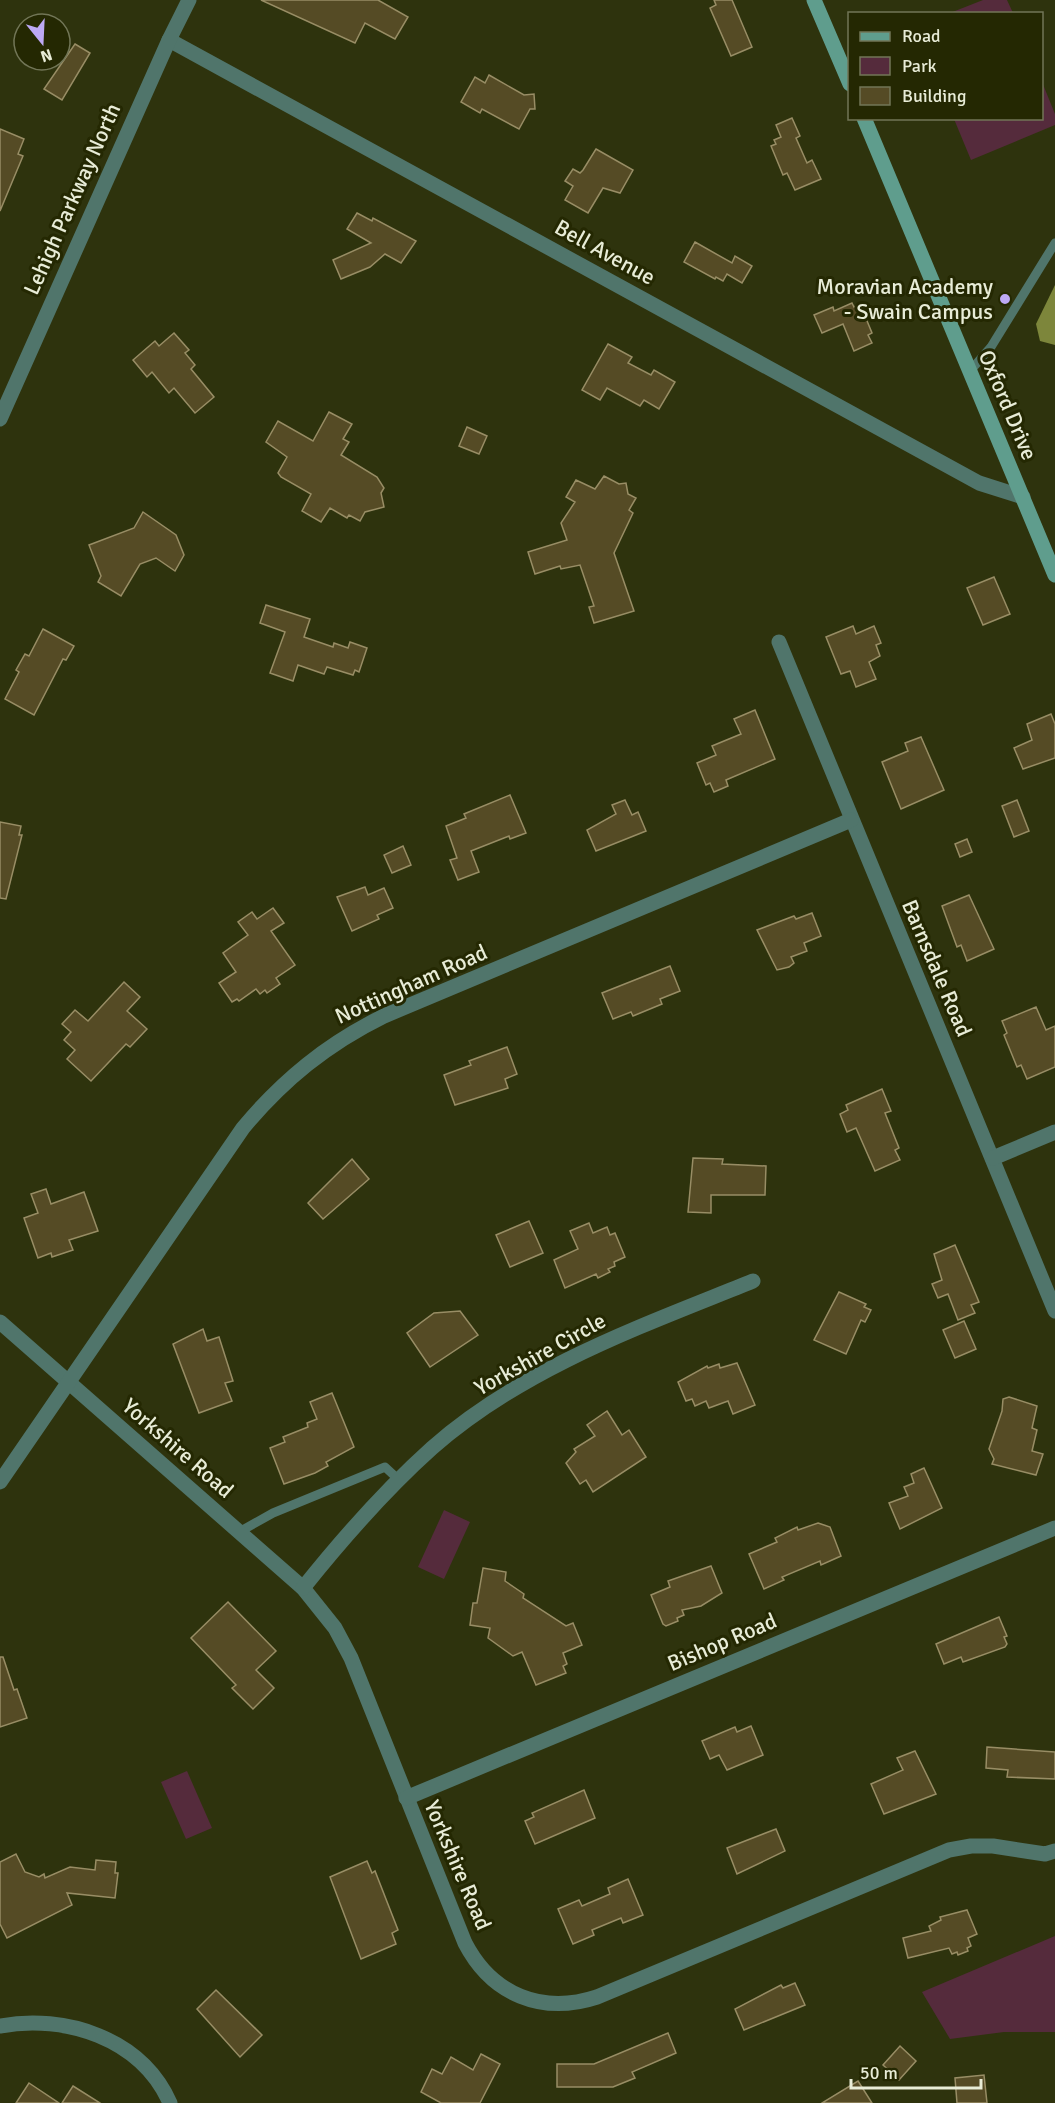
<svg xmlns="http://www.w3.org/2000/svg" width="1055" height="2103" viewBox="0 0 1055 2103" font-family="Signika,sans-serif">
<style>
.green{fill:#552b3c}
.water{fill:#7d863b}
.building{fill:#554b25;stroke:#988d65;stroke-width:1.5}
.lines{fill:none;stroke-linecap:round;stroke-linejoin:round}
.lane{stroke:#50756b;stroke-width:9}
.street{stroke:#50756b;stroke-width:15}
.secondary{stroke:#5f9d8d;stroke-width:15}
.poi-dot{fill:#bda9f5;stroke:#242802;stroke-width:2}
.labels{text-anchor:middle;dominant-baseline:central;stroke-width:6;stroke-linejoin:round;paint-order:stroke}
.street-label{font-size:22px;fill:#e8ecd7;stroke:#242802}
.poi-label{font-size:22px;fill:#e8ecd7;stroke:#242802;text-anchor:end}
</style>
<rect width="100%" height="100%" fill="#2e330d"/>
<g class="green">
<path d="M983 0H1007L1013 13H950Z"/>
<path d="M1042 82 1055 114V125L971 160 954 119 1042 118Z"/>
<path d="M444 1510 470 1522 444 1579 418 1567Z"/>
<path d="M187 1771 212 1828 186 1839 161 1782Z"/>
<path d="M1055 1936V2032H1004L950 2039 922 1992Z"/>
</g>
<path class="water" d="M1055 285V345L1040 341 1036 324Z"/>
<g class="building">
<path d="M261 0H378L408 17 395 39 365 23 355 43Z"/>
<path d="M714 0H732L752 47 731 56 710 8 716 5Z"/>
<path d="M75 44 90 53 62 100 44 89Z"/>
<path d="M489 75 524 95 534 94 535 109H530L519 129 482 109 480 113 461 102 475 77 485 83Z"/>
<path d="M792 118 800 136 796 138 807 163 812 160 821 179 795 190 787 173 783 175 771 146 776 144 774 140 781 137 776 125Z"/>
<path d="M0 129 24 139 18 154 23 156 0 211Z"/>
<path d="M596 149 633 170 620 193 603 188 588 213 565 200 573 186 565 181 573 169 580 173 583 170Z"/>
<path d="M357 213 372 221 373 218 416 241 401 263 385 254 370 267 341 279 333 260 371 243 347 229Z"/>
<path d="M695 242 732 263 735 256 752 266 742 283 727 274 723 281 716 277 715 279 684 262Z"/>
<path d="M852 303 854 307 860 304 872 333 868 335 872 343 854 351 843 324 822 333 814 315 833 307 834 311Z"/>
<path d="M174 333 189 350 185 353 195 365 191 369 214 397 195 413 174 388 169 393 152 372 147 377 133 360 155 341 159 346Z"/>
<path d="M608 344 632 357 628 363 651 375 654 370 675 382 659 409 644 400 640 406 607 388 600 400 582 390Z"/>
<path d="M329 412 352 424 343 439 349 442 341 455 377 477 384 488 381 493 384 507 365 512 360 521 349 515 347 518 330 508 321 522 302 511 311 494 281 477 278 473 287 457 266 442 278 421 313 441Z"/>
<path d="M467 427 487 436 479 454 459 446Z"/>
<path d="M604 476 619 484 626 483 628 494 636 498 629 510 633 513 614 553 634 611 594 623 589 607 594 606 580 565 561 569 560 566 535 574 528 552 567 540 561 523 575 502 566 497 576 480 595 489Z"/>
<path d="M143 512 176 535 184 555 175 571 156 558 140 564 121 596 98 582 101 576 89 545 134 528Z"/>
<path d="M994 577 1010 614 983 625 967 588Z"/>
<path d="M266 605 310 619 304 637 333 647 334 643 348 648 350 642 367 648 359 672 355 670 353 675 327 667 324 674 298 665 293 681 270 673 285 632 260 623Z"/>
<path d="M853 626 856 634 874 626 881 643 876 645 880 656 869 662 876 679 856 687 850 671 841 674 826 637Z"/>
<path d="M43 629 74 646 66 660 63 659 34 715 5 699 19 672 16 670 25 654 29 656Z"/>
<path d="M755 710 775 759 726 780 728 786 714 792 710 783 706 785 697 763 716 755 712 746 741 734 734 719Z"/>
<path d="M1051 714 1055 724V758L1023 769 1014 748 1032 740 1027 724Z"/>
<path d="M921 737 944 790 901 809 882 762 908 751 905 743Z"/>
<path d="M510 795 526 833 510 839 509 836 471 851 479 872 458 880 450 860 457 858 446 826 466 818 464 814Z"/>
<path d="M625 800 632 815 638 812 646 831 596 851 587 830 616 814 612 805Z"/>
<path d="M1017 800 1029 831 1014 837 1002 806Z"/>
<path d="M0 822 21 826 19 835H22L6 899 0 898Z"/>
<path d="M967 839 972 852 960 857 955 844Z"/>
<path d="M403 846 411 865 392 873 384 855Z"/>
<path d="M365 887 368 895 384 888 393 908 377 915 379 919 352 931 337 897Z"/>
<path d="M969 895 994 949 967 961 961 945 957 947 942 906Z"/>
<path d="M273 908 284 923 271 931 295 965 276 978 280 984 267 993 265 990 260 994 256 989 239 1001 237 999 232 1002 219 983 236 972 223 953 248 935 238 922 252 912 257 919Z"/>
<path d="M812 913 821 936 804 943 807 951 791 957 794 963 789 967 777 970 757 930 794 916 796 919Z"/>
<path d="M670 966 680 991 660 999 662 1004 633 1016 631 1012 613 1019 602 993Z"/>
<path d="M124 982 140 997 127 1011 147 1029 130 1047 126 1044 91 1081 67 1059 75 1050 64 1040 71 1032 62 1024 75 1010 88 1021Z"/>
<path d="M1036 1007 1046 1030 1055 1026V1067L1027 1079 1021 1065 1017 1067 1004 1035 1007 1033 1002 1021Z"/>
<path d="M507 1047 517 1074 505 1079 508 1088 455 1105 444 1075 471 1065 469 1061Z"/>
<path d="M882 1089 891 1111 885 1113 899 1148 895 1150 900 1160 875 1171 856 1128 847 1132 840 1114 848 1110 846 1105Z"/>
<path d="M693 1158 723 1159 722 1164 766 1166 765 1195H711V1213L688 1212Z"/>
<path d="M352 1159 369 1179 323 1219 308 1203Z"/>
<path d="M46 1189 51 1204 84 1192 98 1231 69 1240 73 1250 52 1257 51 1253 38 1258 24 1218 38 1213 31 1194Z"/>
<path d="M529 1221 543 1253 510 1267 496 1235Z"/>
<path d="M589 1223 593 1233 607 1227 610 1235 615 1233 625 1257 614 1262 615 1266 608 1269 610 1272 598 1278 596 1274 565 1288 554 1260 578 1249 570 1231Z"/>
<path d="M955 1245 979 1302 971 1305 975 1313 958 1320 948 1294 938 1298 932 1284 942 1280 934 1254Z"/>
<path d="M839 1292 866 1304 864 1307 871 1310 865 1322 861 1320 846 1354 814 1340Z"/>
<path d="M460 1311 478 1335 430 1367 407 1333 434 1313Z"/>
<path d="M964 1321 976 1349 955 1358 943 1330Z"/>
<path d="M203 1329 207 1341 219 1337 233 1381 225 1383 232 1401 199 1413 173 1344Z"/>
<path d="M737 1363 755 1405 733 1414 728 1401 709 1408 706 1401 695 1406 692 1399 686 1401 678 1382 707 1366 708 1368 719 1364 720 1368Z"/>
<path d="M332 1393 354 1447 326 1462 328 1466 315 1473 284 1484 270 1448 285 1442 283 1437 308 1427 307 1423 317 1419 310 1402Z"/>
<path d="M1009 1397 1037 1406 1032 1428 1037 1430 1032 1451 1043 1454 1036 1475 992 1464 994 1459 989 1449 1002 1411 1003 1399Z"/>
<path d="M607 1411 622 1435 629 1430 646 1457 593 1492 586 1480 580 1484 566 1463 576 1452 574 1449 595 1436 587 1425Z"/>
<path d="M924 1468 942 1508 900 1529 889 1503 908 1496 904 1487 914 1483 911 1474Z"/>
<path d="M818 1523 830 1527 841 1556 821 1565 820 1561 782 1577 784 1580 764 1589 749 1554 777 1542 775 1538 797 1527 798 1530Z"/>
<path d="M711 1566 722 1593 701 1606 682 1610 684 1615 677 1618 678 1621 666 1626 663 1624 651 1595 670 1587 668 1581Z"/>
<path d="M483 1568 506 1572 505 1581 524 1594 523 1598 566 1626 573 1623 582 1645 563 1653 567 1664 563 1666 566 1673 536 1685 522 1652 513 1656 488 1638 490 1628 470 1625 473 1603H477Z"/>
<path d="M228 1602 276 1651 256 1670 274 1688 253 1709 232 1688 236 1685 191 1638Z"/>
<path d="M999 1617 1007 1636 1004 1637 1007 1644 1005 1647 963 1662 961 1657 944 1664 936 1644Z"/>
<path d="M0 1657H3L14 1690 17 1689 27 1718 0 1727Z"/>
<path d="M751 1726 763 1755 727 1770 719 1755 710 1759 702 1741 735 1727 737 1732Z"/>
<path d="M987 1747 1055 1752V1779L1007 1777 1008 1770 986 1768Z"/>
<path d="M915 1751 936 1794 884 1814 871 1784 903 1770 897 1758Z"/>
<path d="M584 1790 595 1818 535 1844 525 1821 534 1817 532 1813Z"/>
<path d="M776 1829 785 1851 737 1874 727 1848Z"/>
<path d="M16 1854 25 1872 39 1877 44 1874 45 1878 70 1867 95 1870 96 1860 116 1862 115 1873H118L115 1898 67 1893 72 1905 7 1938 0 1924V1862Z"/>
<path d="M367 1861 372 1873 375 1871 398 1930 392 1933 396 1944 361 1959 330 1877Z"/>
<path d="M628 1879 643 1915 623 1923 621 1918 592 1930 594 1935 573 1944 558 1909 579 1900 582 1906 610 1894 608 1888Z"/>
<path d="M967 1910 977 1934 968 1938 971 1946 967 1948 968 1951 958 1955 957 1952 952 1954 949 1948 908 1958 903 1938 931 1931 929 1926 941 1920 940 1917Z"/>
<path d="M795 1983 805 2005 744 2030 735 2009 781 1985 783 1988Z"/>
<path d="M216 1990 262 2035 240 2057 197 2009Z"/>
<path d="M668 2033 676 2053 632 2072 635 2078 613 2087H557V2064H594Z"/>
<path d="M900 2046 916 2061 899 2080 883 2065Z"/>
<path d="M481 2054 500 2064 480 2103H441L421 2092 432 2069 442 2074 451 2057 473 2070Z"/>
<path d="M984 2075 987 2103H957L955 2078Z"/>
<path d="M858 2081 872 2103H822Z"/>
<path d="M29 2083 59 2103H16Z"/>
<path d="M73 2086 100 2103H62Z"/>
</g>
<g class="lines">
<g class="lane">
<path d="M970 371 991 347 1055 243"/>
<path d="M239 1532 273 1513 385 1467 399 1480"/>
</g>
<g class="street">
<path d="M169 40 979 483 1023 497"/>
<path d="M0 419 169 40 189 0"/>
<path d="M779 642 1055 1311"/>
<path d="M993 1158 1055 1132"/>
<path d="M0 1322 303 1588 335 1628 351 1658 465 1943C492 1995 542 2015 597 1997L949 1850 971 1846H993L1045 1854 1055 1851"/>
<path d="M0 1482 243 1128C283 1080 327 1044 384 1016L851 820"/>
<path d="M303 1588C343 1538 384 1491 432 1448 524 1367 642 1326 753 1281"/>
<path d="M406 1798 1055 1528"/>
<path d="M0 2026C65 2014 141 2038 170 2103"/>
</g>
<g class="secondary">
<path d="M814 0 850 84"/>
<path d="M864 118 1055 575"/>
</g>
</g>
<circle class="poi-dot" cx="1005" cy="299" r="6"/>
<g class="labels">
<g class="street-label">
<text transform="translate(72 199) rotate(-66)">Lehigh Parkway North</text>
<text transform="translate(605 252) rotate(29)">Bell Avenue</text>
<text transform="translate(1008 405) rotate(67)">Oxford Drive</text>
<text transform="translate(937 968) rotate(67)">Barnsdale Road</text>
<text transform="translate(411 984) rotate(-24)">Nottingham Road</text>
<text transform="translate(540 1354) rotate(-29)">Yorkshire Circle</text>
<text transform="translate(178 1448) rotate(41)">Yorkshire Road</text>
<text transform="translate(722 1642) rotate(-23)">Bishop Road</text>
<text transform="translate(458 1865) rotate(67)">Yorkshire Road</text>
</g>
<g class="poi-label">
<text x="993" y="286">Moravian Academy<tspan x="993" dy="25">- Swain Campus</tspan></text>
</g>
</g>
<rect x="848" y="12" width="195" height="108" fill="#242802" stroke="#727657" stroke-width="1.5"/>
<rect x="860" y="32" width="30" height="9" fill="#5f9d8d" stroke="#727657" stroke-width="1.5"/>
<text x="902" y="42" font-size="18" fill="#e8ecd7">Road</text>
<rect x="860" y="57" width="30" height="18" fill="#552b3c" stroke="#727657" stroke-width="1.5"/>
<text x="902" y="72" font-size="18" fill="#e8ecd7">Park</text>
<rect x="860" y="87" width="30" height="18" fill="#554b25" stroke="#727657" stroke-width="1.5"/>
<text x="902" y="102" font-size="18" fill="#e8ecd7">Building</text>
<g transform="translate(42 42) rotate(162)"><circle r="28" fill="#242802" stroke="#727657" stroke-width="1.5"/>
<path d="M0-4.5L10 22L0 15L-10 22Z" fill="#bda9f5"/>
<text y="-9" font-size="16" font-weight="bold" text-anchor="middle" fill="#e8ecd7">N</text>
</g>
<path d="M851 2079v9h130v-9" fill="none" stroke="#e8ecd7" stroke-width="3"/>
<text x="860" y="2079" font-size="18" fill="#e8ecd7" stroke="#242802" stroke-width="4.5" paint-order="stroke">50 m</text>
</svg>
